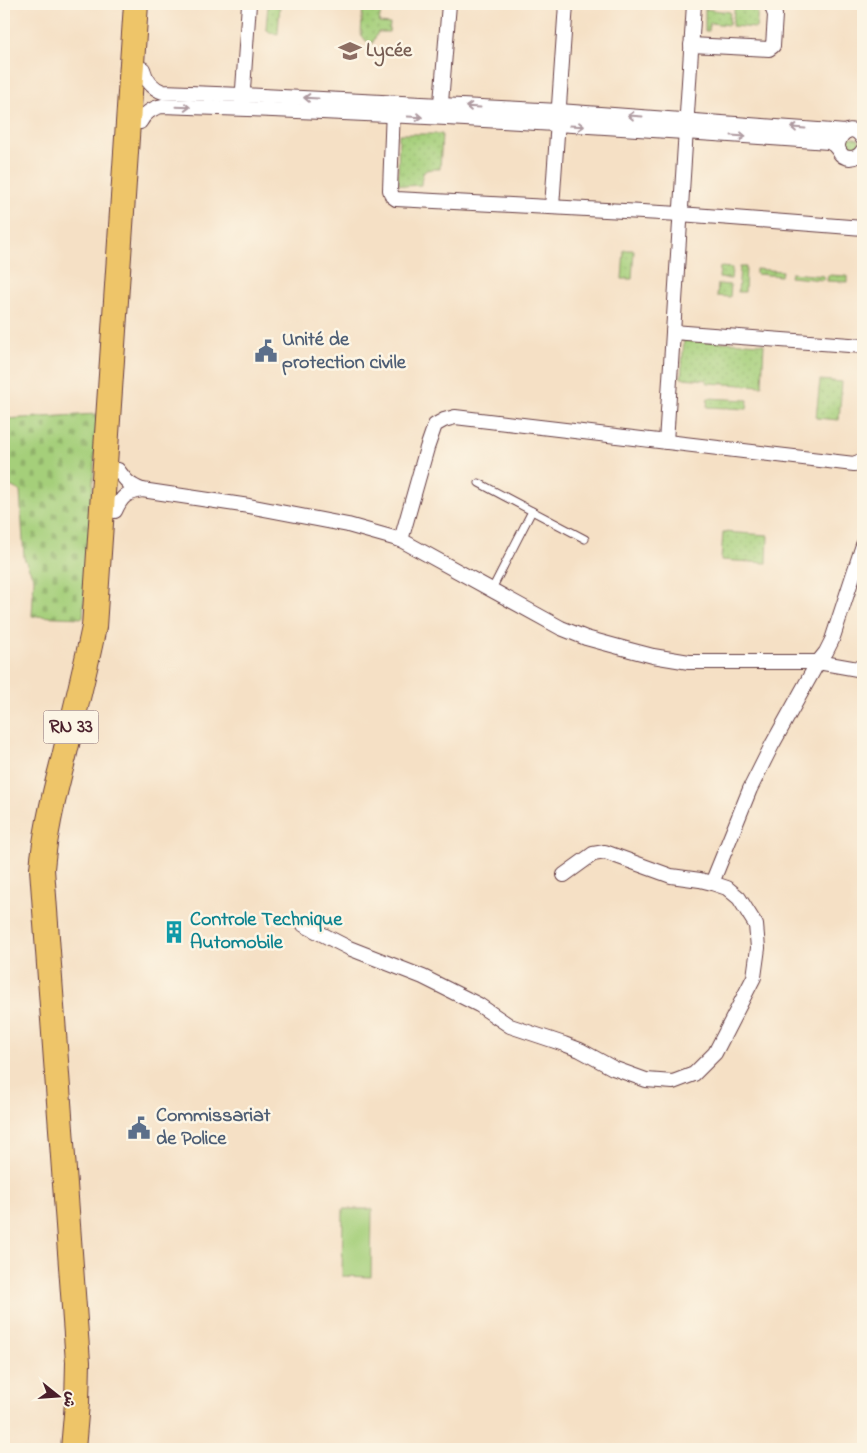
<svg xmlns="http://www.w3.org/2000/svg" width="867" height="1453" viewBox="0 0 867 1453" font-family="'Indie Flower','Playpen Sans Arabic',sans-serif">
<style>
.grass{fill:url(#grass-dots);stroke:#787752}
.cemetery{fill:url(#cemetery-stones);stroke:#787752}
.park{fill:#a5cf7a;stroke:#787752}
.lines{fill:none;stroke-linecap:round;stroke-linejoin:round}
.service-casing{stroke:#643c42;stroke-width:9}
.minor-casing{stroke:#643c42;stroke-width:16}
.trunk-casing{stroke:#643c42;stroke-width:26}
.service{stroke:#fff;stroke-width:7}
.minor{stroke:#fff;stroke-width:14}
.trunk{stroke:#eec569;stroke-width:24}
.oneway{stroke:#ae9aa0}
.labels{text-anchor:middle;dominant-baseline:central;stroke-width:5;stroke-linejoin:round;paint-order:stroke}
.shield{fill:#fcf5e5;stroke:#7f5f63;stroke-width:1}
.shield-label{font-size:19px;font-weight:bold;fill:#4a1f2b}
.education-label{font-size:20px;font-weight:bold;fill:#785e54;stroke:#fcf5e5;text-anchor:start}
.service-label{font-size:20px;font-weight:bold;fill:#4e5e75;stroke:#fcf5e5;text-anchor:start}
.culture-label{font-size:20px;font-weight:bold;fill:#0d838f;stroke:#fcf5e5;text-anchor:start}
</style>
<defs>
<pattern id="grass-dots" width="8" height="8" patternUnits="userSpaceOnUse" patternTransform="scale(1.25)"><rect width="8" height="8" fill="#a5cf7a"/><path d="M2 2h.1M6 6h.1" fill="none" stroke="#90b16a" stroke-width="1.8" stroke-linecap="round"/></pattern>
<pattern id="cemetery-stones" width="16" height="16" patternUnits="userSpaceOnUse" patternTransform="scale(1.25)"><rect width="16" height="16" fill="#a5cf7a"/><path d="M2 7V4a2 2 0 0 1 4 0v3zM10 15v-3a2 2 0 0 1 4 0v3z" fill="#90b16a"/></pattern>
</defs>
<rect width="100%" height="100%" fill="#fcf5e5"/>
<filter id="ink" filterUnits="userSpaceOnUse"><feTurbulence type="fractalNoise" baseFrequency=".02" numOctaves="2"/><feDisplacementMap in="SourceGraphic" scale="10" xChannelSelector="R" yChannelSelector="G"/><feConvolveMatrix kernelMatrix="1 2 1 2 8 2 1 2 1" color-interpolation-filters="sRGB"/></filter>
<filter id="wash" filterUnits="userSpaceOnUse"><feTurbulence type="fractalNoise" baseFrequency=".0096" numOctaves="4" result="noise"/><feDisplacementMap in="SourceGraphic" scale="20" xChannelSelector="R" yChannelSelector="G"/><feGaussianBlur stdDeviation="1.12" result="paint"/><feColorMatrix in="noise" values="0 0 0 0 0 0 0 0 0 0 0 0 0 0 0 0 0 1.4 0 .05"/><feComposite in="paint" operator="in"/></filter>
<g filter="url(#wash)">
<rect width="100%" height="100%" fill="#f5e0c5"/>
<g class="grass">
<path d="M268 4H280L278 34 271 33 266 29Z"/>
<path d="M363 4H382L379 23 390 24 389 32H378L372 44 365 40 361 34Z"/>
<path d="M735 4C758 4 759 7 756 28L732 26Z"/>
<path d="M705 9 730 12 729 25 710 23 709 31H705Z"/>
<path d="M399 134H442L440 169C425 169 422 169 421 185L404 186 399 184 398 180Z"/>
<path d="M846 136 859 139 860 148 846 153 843 139Z"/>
<path d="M624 250H634L632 279H622Z"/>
<path d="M720 267 732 268 731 279 719 278Z"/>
<path d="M740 267H746L745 292H738Z"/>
<path d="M756 269 782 271 781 276 756 274Z"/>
<path d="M791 273 824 276 823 280 790 277Z"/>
<path d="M828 275 847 276V282L827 281Z"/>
<path d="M718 284 731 285 730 297 717 296Z"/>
<path d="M684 340 764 344 762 386 707 383V380L681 378Z"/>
<path d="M820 380 842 382 839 420 816 418Z"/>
<path d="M708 398 748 400 747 409 707 407Z"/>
<path d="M723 532 768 535 767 563 721 560Z"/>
</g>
<path class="cemetery" d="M98 414 83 618 32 616 34 579 24 558 20 491 4 483V419Z"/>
<path class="park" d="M343 1209H372L371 1277 342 1276Z"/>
</g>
<g filter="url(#ink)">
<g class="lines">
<defs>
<g id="service">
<path d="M479 483 585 539"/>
<path d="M492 589 532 511"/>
</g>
<g id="minor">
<path d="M691 45 769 49 773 46 775 15 771 4"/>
<path d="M143 69C146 81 152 88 163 92L242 95 559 111 846 132"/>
<path d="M242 103 249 4"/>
<path d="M393 108 390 190 392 196 396 199 680 214 863 228"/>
<path d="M440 115 449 4"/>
<path d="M140 122C145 113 152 108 162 106 384 113 607 126 829 142L834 145 840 152"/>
<path d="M863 139C846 112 824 156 850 158 856 158 860 155 863 150"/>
<path d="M552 207 566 4"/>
<path d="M673 332 863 346"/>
<path d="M666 442 694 4"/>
<path d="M118 470C126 481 129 485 142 490L249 506 348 525 401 540 561 628 586 638 630 650 653 656 689 662H818L826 652 832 640 863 545"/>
<path d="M115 511C122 496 126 493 142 490"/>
<path d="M401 540 427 448 435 425 444 420 455 417 854 464 863 460"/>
<path d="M564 875 593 854 605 852 671 876 700 880 712 883 750 789 772 745 818 662 863 670"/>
<path d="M304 925 349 948 423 977 479 1005 510 1026 564 1044 580 1050 613 1068 646 1080 673 1082 694 1074 715 1053 754 977 758 948 756 925 739 898 727 888 712 883"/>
</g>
<path id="trunk" d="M73 1449 77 1403 78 1362 42 869C45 831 54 794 64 757 74 714 85 671 94 627L136 4"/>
</defs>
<use href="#service" class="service-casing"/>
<use href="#minor" class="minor-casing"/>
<use href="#trunk" class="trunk-casing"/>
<use href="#service" class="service"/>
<use href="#minor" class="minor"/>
<use href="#trunk" class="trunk"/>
</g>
<defs><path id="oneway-shaft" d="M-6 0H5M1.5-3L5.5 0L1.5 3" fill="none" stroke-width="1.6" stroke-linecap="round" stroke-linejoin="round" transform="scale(1.25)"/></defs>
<g class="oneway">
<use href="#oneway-shaft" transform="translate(311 98) rotate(-177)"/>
<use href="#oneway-shaft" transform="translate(183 107) rotate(2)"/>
<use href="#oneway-shaft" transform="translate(473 107) rotate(-177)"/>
<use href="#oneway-shaft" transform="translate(635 116) rotate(-176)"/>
<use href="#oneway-shaft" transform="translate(415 117) rotate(3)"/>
<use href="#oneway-shaft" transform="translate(577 126) rotate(3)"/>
<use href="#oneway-shaft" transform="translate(798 128) rotate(-176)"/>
<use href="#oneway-shaft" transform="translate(739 136) rotate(4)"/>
</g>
</g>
<defs>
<symbol id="school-bare" viewBox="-9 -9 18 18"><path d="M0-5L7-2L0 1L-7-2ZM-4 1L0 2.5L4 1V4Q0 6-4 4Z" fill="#8d6e63" stroke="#fcf5e5" stroke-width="2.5" paint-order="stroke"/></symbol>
<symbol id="civic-bare" viewBox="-9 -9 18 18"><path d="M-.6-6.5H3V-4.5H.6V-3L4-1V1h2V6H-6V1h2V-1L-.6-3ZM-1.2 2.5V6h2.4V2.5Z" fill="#5c6f8a" stroke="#fcf5e5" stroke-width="2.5" paint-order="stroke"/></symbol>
<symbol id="building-bare" viewBox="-9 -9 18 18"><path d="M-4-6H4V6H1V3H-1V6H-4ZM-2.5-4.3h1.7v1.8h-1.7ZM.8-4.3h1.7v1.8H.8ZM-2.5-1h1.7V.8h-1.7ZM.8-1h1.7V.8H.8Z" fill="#0f9aa8" stroke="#fcf5e5" stroke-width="2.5" paint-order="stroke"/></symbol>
</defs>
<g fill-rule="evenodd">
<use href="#school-bare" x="334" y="35" width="32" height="32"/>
<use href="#civic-bare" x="250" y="335" width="32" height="32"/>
<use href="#building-bare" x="158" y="916" width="32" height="32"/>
<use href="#civic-bare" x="123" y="1112" width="32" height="32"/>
</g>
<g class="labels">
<rect class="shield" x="43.5" y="710.5" width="55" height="33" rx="4"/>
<g class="shield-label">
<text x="71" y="727">RN 33</text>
</g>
<g class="education-label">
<text x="366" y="51">Lycée</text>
</g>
<g class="service-label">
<text x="282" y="340">Unité de<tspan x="282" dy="23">protection civile</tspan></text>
<text x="156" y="1116">Commissariat<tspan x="156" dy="23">de Police</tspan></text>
</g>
<g class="culture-label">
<text x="190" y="920">Controle Technique<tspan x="190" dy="23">Automobile</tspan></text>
</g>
</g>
<rect width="867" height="1453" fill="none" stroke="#fcf5e5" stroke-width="20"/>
<g transform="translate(58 1396) rotate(107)" stroke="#fcf5e5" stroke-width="4" paint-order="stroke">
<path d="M0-4L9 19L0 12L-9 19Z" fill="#4a1f2b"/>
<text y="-8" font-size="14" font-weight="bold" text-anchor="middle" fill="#4a1f2b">ش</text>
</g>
</svg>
